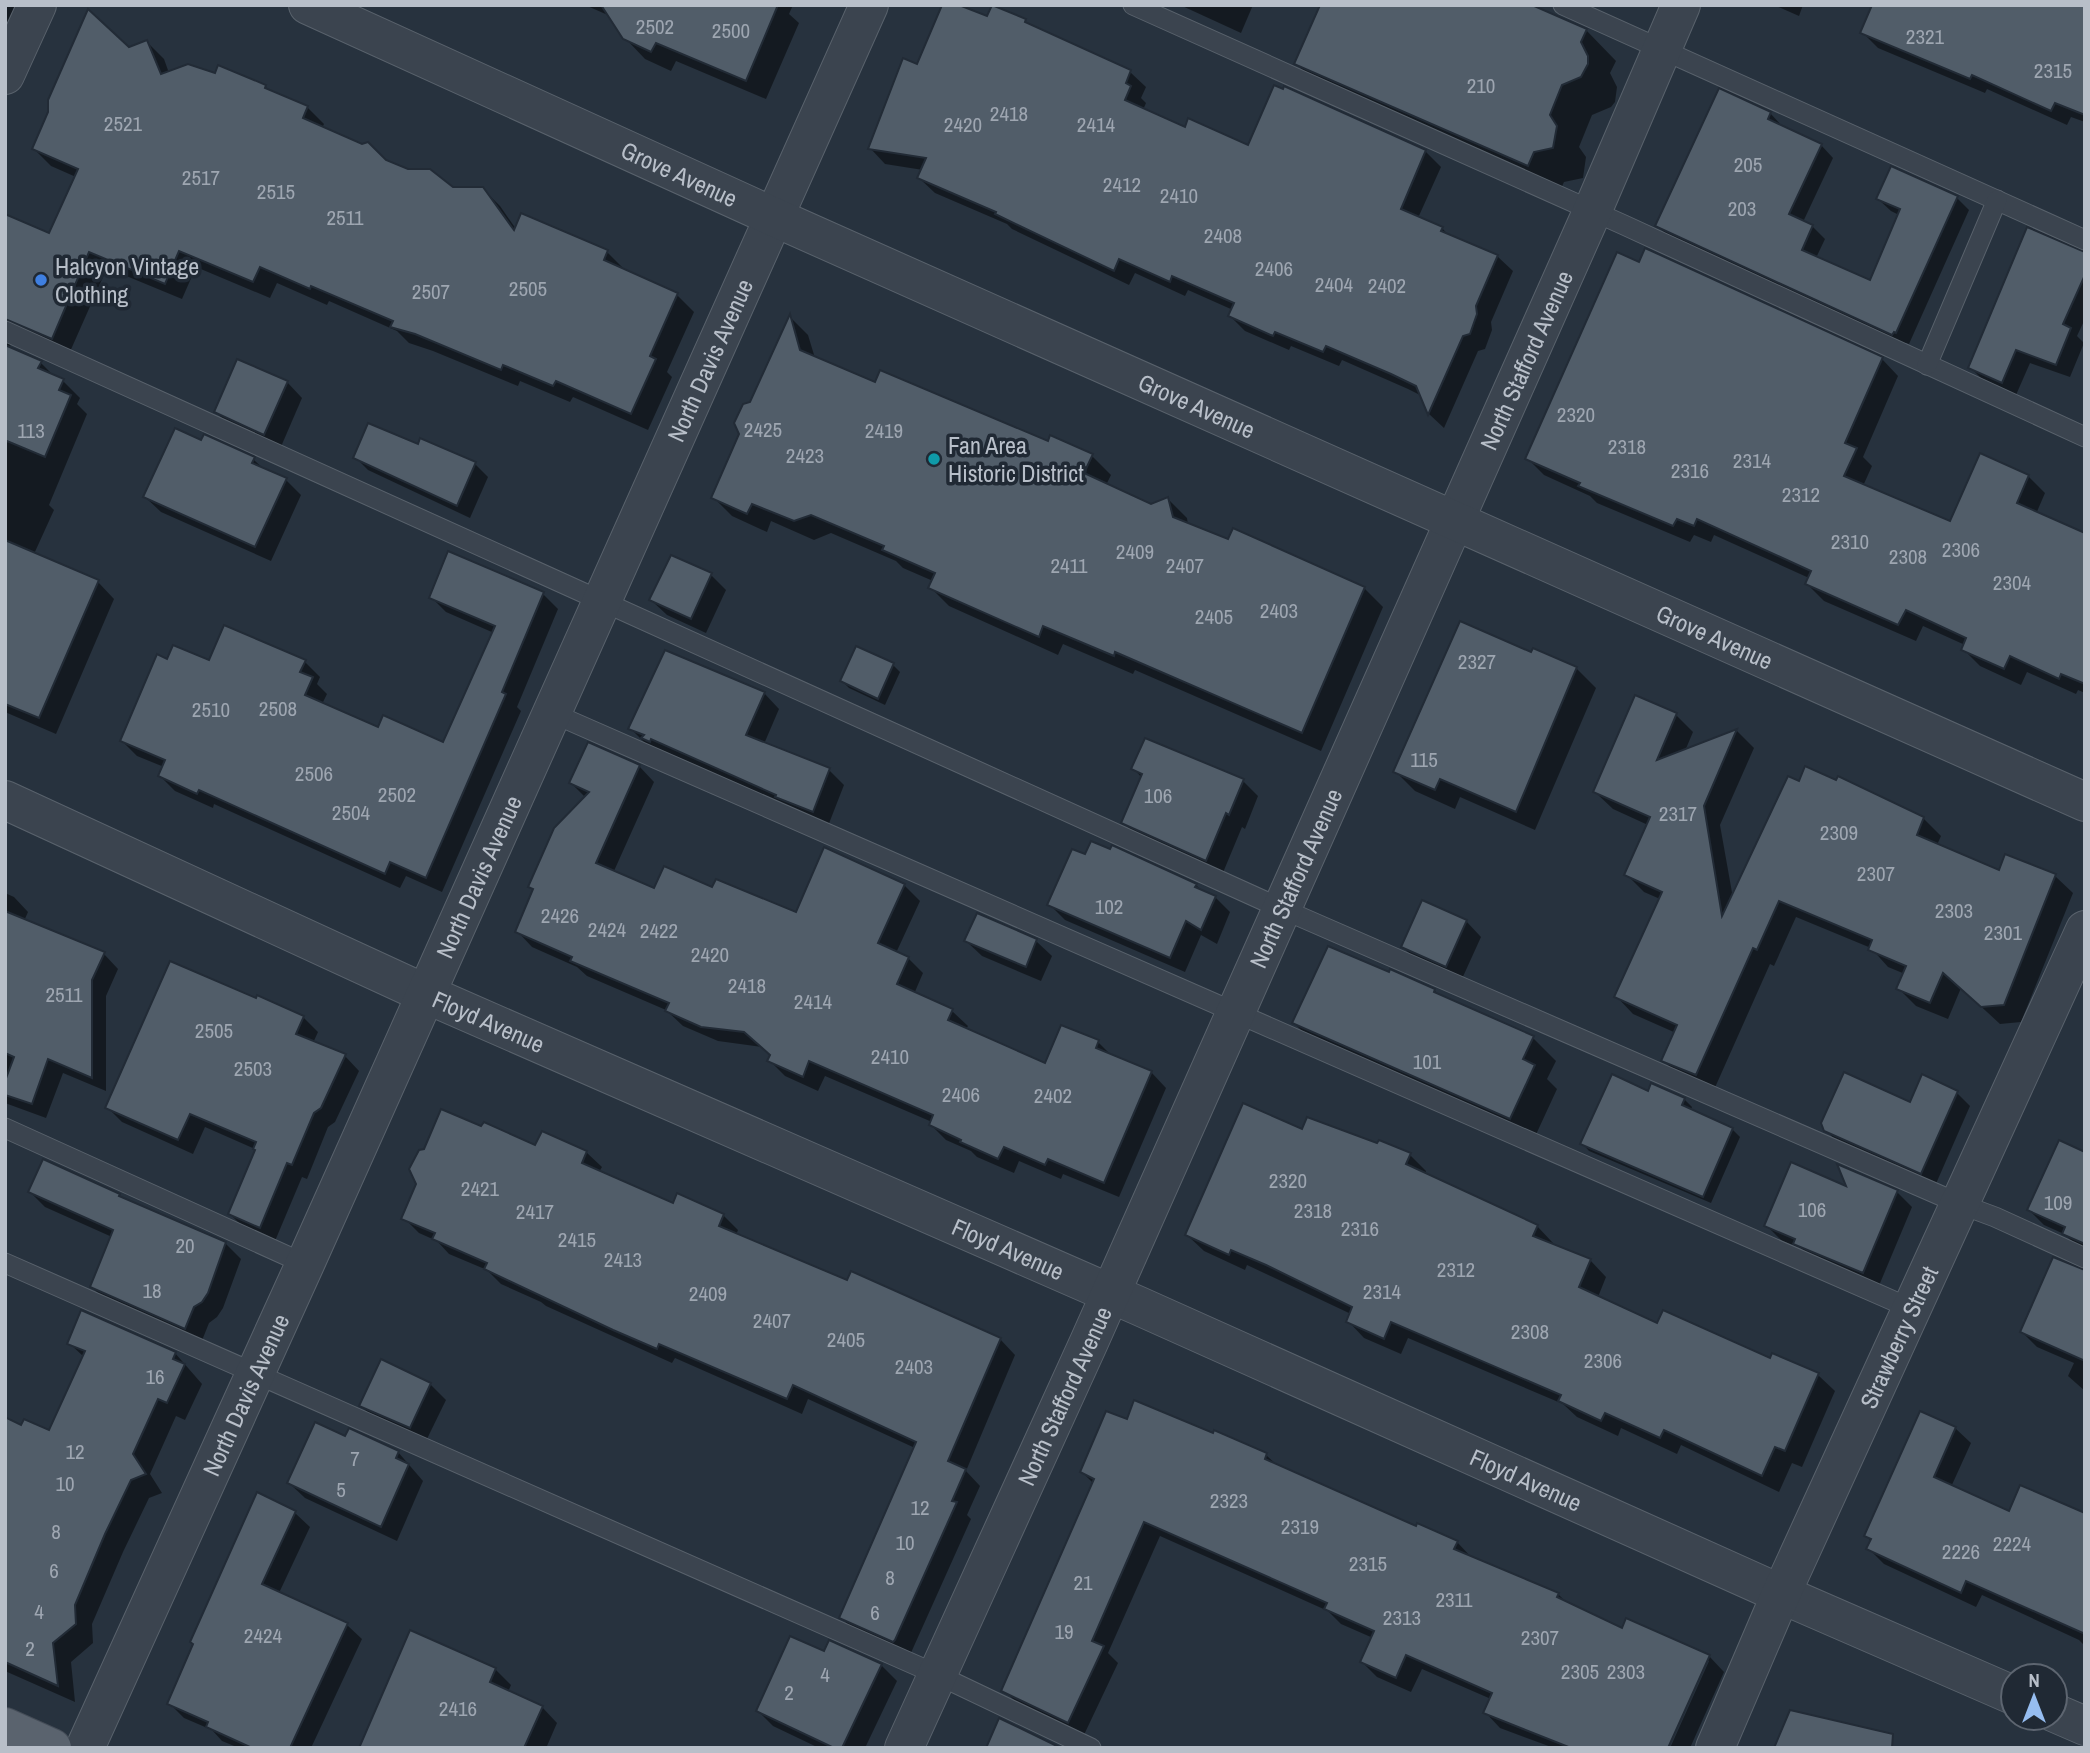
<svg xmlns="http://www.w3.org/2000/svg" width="2090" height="1753" viewBox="0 0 2090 1753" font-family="'Archivo Narrow',sans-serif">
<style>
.shadow{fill:#0007}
.building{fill:#515d69;stroke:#222b36;stroke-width:2}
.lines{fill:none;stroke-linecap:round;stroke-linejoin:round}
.service-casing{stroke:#59626c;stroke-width:21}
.minor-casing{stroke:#59626c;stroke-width:40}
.tertiary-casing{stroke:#59626c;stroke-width:40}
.primary-casing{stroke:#454d58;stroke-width:40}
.service{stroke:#3b444f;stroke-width:19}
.minor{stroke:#3b444f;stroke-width:38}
.tertiary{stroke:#3b444f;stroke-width:38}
.primary{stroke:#5a636e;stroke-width:38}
.shop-dot{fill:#3f7fe0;stroke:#202934;stroke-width:2.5}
.culture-dot{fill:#0f9aa8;stroke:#202934;stroke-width:2.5}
.labels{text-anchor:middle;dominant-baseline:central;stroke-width:7;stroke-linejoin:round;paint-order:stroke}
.number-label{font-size:21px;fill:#9ea6b1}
.street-label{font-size:24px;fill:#b8bfc9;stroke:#202934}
.poi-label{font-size:24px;fill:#b8bfc9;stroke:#202934;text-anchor:start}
</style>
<rect width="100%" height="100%" fill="#27323e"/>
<g class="shadow">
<path d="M5 5H12L27 21 5 69Z"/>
<path d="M585 5H793L789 14 799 23 766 99 676 61 671 71 645 59 625 38 610 16Z"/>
<path d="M1180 5H1253L1241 33Z"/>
<path d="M1774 5H1803L1799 16Z"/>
<path d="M2085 5V122L2071 117 2067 125 1987 89 1985 93 1878 48 1862 32Z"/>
<path d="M993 8 1130 72 1146 87 1141 98 1146 103 1143 110 1185 129 1249 147 1425 151 1441 167 1418 218 1442 228 1449 236 1497 256 1513 271 1491 322 1492 330 1485 349 1478 351 1444 428 1429 414 1422 396 1408 389 1342 360 1339 366 1291 346 1289 350 1245 331 1230 316 1233 310 1188 290 1185 296 1135 273 1129 285 1012 229 1007 224 935 193 919 178 923 170 885 164 870 148 918 66 988 19Z"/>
<path d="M1586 30 1616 61 1610 73 1617 87 1615 102 1611 107 1592 115 1579 147 1586 157 1583 178 1564 182 1558 195 1326 94 1296 63Z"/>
<path d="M147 42 164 59 169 73 265 86 270 92 307 107 324 124 322 128 386 161 453 189H483L500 206 516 229 522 215 607 252 624 269V271L677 295 694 312 667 372 672 377 648 430 573 397 570 402 520 381 518 386 433 351 409 343 397 331 329 301 327 305 277 283 270 298 196 267 182 299 107 268 69 354 14 338 9 348 41 363 56 378 63 381 80 398 77 404 87 414 49 505 54 510 34 554 98 582 114 599 56 734 5 712V216L50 235 76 177 51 166 34 149 128 49Z"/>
<path d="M1770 113 1782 126 1821 145 1833 158 1803 222 1812 226 1825 239 1816 258 1871 283 1899 215 1891 211 1878 199 1957 198 1969 210 1909 344 1906 343 1905 346 1670 238 1657 225Z"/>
<path d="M2085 254V319L2077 336 2084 343 2070 377 2030 363 2016 395 1984 381 1970 367Z"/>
<path d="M790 317 808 335 815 358 876 385 1049 444 1092 456 1111 475 1106 485 1151 506 1168 499 1187 518 1188 525 1364 588 1383 607 1321 751 1135 670 1133 674 1063 644 1058 655 949 606 930 587 933 581 903 568 896 561 831 533 814 540 771 521 767 532 732 516 713 497Z"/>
<path d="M1882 359 1898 376 1863 457 1872 466 1863 486 1951 524 2028 476 2045 493 2036 514 2085 540V693L2078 690 2076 694 2027 672 2021 685 1980 666 1963 649 1965 645 1923 626 1916 641 1824 601 1807 584 1809 578 1714 535 1711 542 1694 535 1690 542 1597 503 1590 496 1544 475 1528 459Z"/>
<path d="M287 382 302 398 280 449 231 427 216 412Z"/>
<path d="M202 442 253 459 266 471 286 480 301 495 271 561 161 512 145 497Z"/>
<path d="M418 447 475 464 488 477 470 518 368 470 355 457Z"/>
<path d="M711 575 726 590 706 633 667 615 651 600Z"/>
<path d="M543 594 558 609 517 707 521 711 442 892 406 876 400 888 214 804 213 808 175 791 160 776 164 767 137 756 122 741 168 662H305L320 677 317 684 327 694 322 704 379 729 444 745 494 633 446 612 431 597Z"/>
<path d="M1532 654 1576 668 1596 688 1535 830 1460 797 1455 809 1415 791 1395 771Z"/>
<path d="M893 665 900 672 885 705 849 688 842 681Z"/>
<path d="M764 693 779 709 764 744 829 770 844 785 828 826 646 744 630 728Z"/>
<path d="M1676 715 1693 732 1685 751 1737 731 1754 748 1720 825 1733 898 1923 818 1941 836 1937 845 2000 872 2055 876 2073 893 2021 1022 2000 1024 1961 988 1948 1019 1916 1006 1898 988 1905 974 1888 967 1871 948 1796 917 1774 966 1770 964 1713 1092 1681 1078 1663 1060 1676 1033 1633 1014 1616 996 1660 899 1644 892 1626 874 1648 825 1613 809 1595 792Z"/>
<path d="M639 766 654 782 614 871 655 890 713 889 797 915 904 885 920 901 896 953 908 958 923 973 914 994 952 1011 968 1026 966 1029 1046 1065 1062 1027 1098 1042 1113 1057 1151 1072 1166 1088 1119 1197 1063 1174 1061 1179 1019 1161 1014 1173 977 1157 971 1151 946 1140 931 1125 932 1122 825 1076 818 1091 785 1076 769 1060 771 1056 762 1047 718 1041 683 1026 666 1010 587 976 577 967 532 947 517 931 535 891 530 886 586 798 571 783Z"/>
<path d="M1134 769 1243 781 1258 796 1245 829 1242 827 1222 875 1139 838 1123 822 1142 778Z"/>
<path d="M1196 885 1202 891 1215 897 1230 912 1217 944 1201 935 1185 972 1065 920 1049 904Z"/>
<path d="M5 893 14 897 28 912 24 921 104 954 118 969 106 996V1091L63 1073 46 1118 5 1103Z"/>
<path d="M1466 921 1481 937 1461 981 1418 962 1403 947Z"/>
<path d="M966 941H1036L1052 956 1041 981 982 956Z"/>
<path d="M1390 975 1434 990 1441 997 1533 1038 1556 1061 1547 1079 1557 1089 1533 1141 1317 1046 1294 1023Z"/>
<path d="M256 1001 303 1017 318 1032 313 1043 345 1056 359 1071 335 1122 328 1127 307 1179 302 1177 275 1241 245 1229 230 1214 255 1149 205 1127 193 1154 122 1122 107 1107Z"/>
<path d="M1652 1085 1684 1099 1692 1107 1690 1111 1732 1129 1740 1137 1711 1203 1589 1151 1582 1143 1648 1093Z"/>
<path d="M1957 1093 1970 1106 1935 1186 1840 1145 1826 1130Z"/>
<path d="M1303 1131 1410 1155 1426 1171 1425 1175 1537 1226 1553 1243 1552 1245 1590 1260 1606 1277 1598 1297 1658 1326 1818 1375 1835 1391 1802 1467 1792 1463 1779 1492 1681 1445 1677 1454 1621 1428 1618 1436 1577 1417 1563 1404 1408 1338 1401 1354 1364 1338 1348 1321 1351 1314 1247 1265 1245 1270 1204 1251 1187 1235Z"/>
<path d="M536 1147 586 1152 602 1167 599 1172 674 1205 723 1215 738 1230 736 1235 848 1283 1000 1339 1015 1355 966 1471 980 1486 967 1515 971 1519 910 1655 856 1633 841 1617 915 1448 808 1399 802 1414 675 1358 672 1363 546 1306 541 1302 501 1284 487 1270 449 1254 437 1241 419 1233 404 1218Z"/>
<path d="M2085 1154V1252L2064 1234 2044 1225 2029 1210Z"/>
<path d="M44 1161 119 1195 124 1200 225 1243 241 1259 223 1308 217 1317 209 1323 201 1343 107 1302 92 1287 112 1237 45 1207 30 1192Z"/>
<path d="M1849 1189 1897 1192 1912 1207 1878 1288 1811 1258 1801 1248 1782 1241 1766 1225Z"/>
<path d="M2085 1272V1391L2068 1376 2074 1363 2037 1347 2022 1332Z"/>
<path d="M69 1343 175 1353 202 1384 185 1420 176 1416 150 1474 162 1493 149 1498 123 1552 92 1624 93 1643 71 1662 75 1702 5 1671V1431L22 1428 50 1432 84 1357Z"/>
<path d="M430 1384 446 1400 425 1443 377 1421 361 1406Z"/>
<path d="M1127 1421 1266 1455 1278 1466 1417 1529 1457 1542 1472 1558 1558 1594 1568 1604 1623 1630 1709 1656 1724 1672 1690 1748H1670L1709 1661H1705L1666 1748H1554L1500 1728 1485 1712 1491 1699 1422 1669 1411 1692 1377 1677 1362 1662 1373 1638 1341 1624 1328 1611 1160 1536 1108 1653 1118 1663 1083 1737 1019 1705 1004 1690 1094 1484 1082 1472Z"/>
<path d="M1955 1428 1971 1443 1951 1487 2009 1513 2085 1515V1646L2079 1640 1982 1595 1976 1607 1884 1564 1869 1549 1872 1542 1866 1536Z"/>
<path d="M346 1438 398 1452 423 1481 397 1541 305 1498 289 1483Z"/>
<path d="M295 1513 310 1527 279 1593 347 1625 362 1639 311 1748H239L222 1741 212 1730 184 1718 169 1703Z"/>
<path d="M825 1654 881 1665 897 1681 865 1748H819L773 1726 758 1711Z"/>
<path d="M495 1669 511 1685 508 1692 542 1707 557 1723 547 1746 550 1748H361Z"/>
</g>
<g class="building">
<path d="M601 5H778L746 81 656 43 651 52 623 39Z"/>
<path d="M942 5H959L987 16 992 5 1026 19 1025 22 1131 70 1126 83 1131 86 1125 100 1185 127 1188 118 1248 145 1274 85 1283 89 1284 86 1426 150 1401 209 1443 227 1441 231 1498 255 1476 306 1477 314 1470 334 1463 336 1428 415 1416 386 1391 374 1326 346 1323 352 1275 332 1273 336 1228 316 1234 303 1172 276 1170 282 1119 259 1114 271 995 214 996 212 917 178 926 158 868 149 903 58 917 64Z"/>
<path d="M1320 5H1532L1587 29 1581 42 1588 56V64L1581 77 1562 85 1550 115 1557 126 1553 148 1534 152 1528 166 1294 64Z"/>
<path d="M1872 5H2085V115L2055 103 2051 111 1972 75 1970 79 1860 33Z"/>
<path d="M88 9 129 47 147 40 161 74 188 64 215 73 218 65 266 85 265 88 308 106 303 118 362 144 368 142 386 160 408 169H430L453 187H483L514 230 521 213 608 250 604 260 678 293 650 356 656 359 631 414 556 381 553 386 503 365 501 370 415 334 390 327 393 321 311 286 310 289 260 267 253 282 179 251 165 284 89 252 52 339 5 319V214L49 233 78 169 32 149 48 112V100Z"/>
<path d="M1719 88 1771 112 1768 119 1822 144 1789 214 1813 225 1802 250 1870 280 1900 209 1876 199 1891 166 1958 196 1896 333 1894 332 1892 335 1655 226Z"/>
<path d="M2027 227 2085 252V275L2063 324 2071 328 2056 365 2016 350 2002 383 1968 368Z"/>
<path d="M1645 248 1883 357 1845 443 1857 448 1844 476 1950 521 1980 453 2029 475 2017 503 2085 533V684L2061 674 2059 679 2010 656 2004 669 1961 650 1966 638 1906 610 1898 625 1805 584 1811 571 1697 519 1694 526 1677 519 1673 526 1578 486 1580 483 1525 459 1617 252 1639 262Z"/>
<path d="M790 314 800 350 875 382 880 370 1048 441 1050 435 1093 454 1084 473 1151 504 1168 497 1173 517 1228 539 1233 528 1365 587 1302 733 1115 652 1114 656 1043 626 1039 637 928 588 935 573 882 550 884 546 811 515 794 521 752 504 747 514 711 498 739 434 734 423 743 404 750 402Z"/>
<path d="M5 345 42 361 38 368 64 379 59 390 71 395 45 457 7 441 5 444Z"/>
<path d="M237 359 288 381 264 435 214 412Z"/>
<path d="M368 423 418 444 420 438 476 462 457 506 353 458Z"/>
<path d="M175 428 201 440 204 434 255 457 252 463 287 478 255 547 143 497Z"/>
<path d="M5 540 99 580 39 718 5 704Z"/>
<path d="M448 551 544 592 502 692 506 694 426 878 390 862 385 874 199 790 197 794 158 776 165 760 120 741 157 654 167 659 173 645 209 660 224 625 306 660 300 672 313 677 305 695 378 727 383 715 443 742 495 626 429 598Z"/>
<path d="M671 555 712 573 691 619 649 600Z"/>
<path d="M1460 621 1531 652 1533 648 1577 667 1516 812 1440 779 1435 790 1393 772Z"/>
<path d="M856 646 894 663 878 699 840 681Z"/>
<path d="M665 650 765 692 746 735 830 768 813 812 775 797 776 795 651 739 650 742 641 738 644 735 628 729Z"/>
<path d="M1635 695 1677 713 1657 760 1737 729 1704 806 1722 916 1788 776 1799 781 1805 766 1836 780 1838 776 1924 817 1917 835 1999 870 2005 854 2056 874 2004 1005 1981 1007 1943 973 1930 1003 1896 989 1906 966 1868 950 1872 940 1779 901 1757 950 1753 948 1696 1075 1661 1061 1677 1025 1614 997 1662 892 1624 875 1650 817 1593 792Z"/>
<path d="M1145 738 1244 779 1229 815 1226 813 1206 861 1121 823 1142 774 1131 769Z"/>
<path d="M588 742 640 765 596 863 654 888 664 866 712 887 716 879 796 912 824 847 905 884 878 943 909 957 897 984 953 1009 948 1020 1045 1063 1061 1025 1099 1040 1096 1048 1152 1071 1104 1183 1048 1159 1045 1165 1004 1147 998 1159 960 1142 961 1140 929 1125 933 1115 809 1061 803 1077 767 1061 770 1055 744 1032 701 1027 665 1011 669 1003 570 961 572 957 515 932 533 889 528 887 554 828 589 792 569 783Z"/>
<path d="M1091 841 1110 849 1112 845 1197 884 1195 887 1216 896 1201 930 1186 921 1170 958 1047 905 1072 849 1085 854Z"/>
<path d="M1422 900 1467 920 1446 967 1401 947Z"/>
<path d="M5 911 105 952 92 980V1078L48 1059 32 1104 5 1095V1081L14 1057 5 1053Z"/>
<path d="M977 913 1037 939 1026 967 964 941Z"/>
<path d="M1328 946 1389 972 1390 969 1435 989 1434 992 1534 1036 1523 1059 1535 1065 1510 1119 1292 1023Z"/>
<path d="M170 961 256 998 257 995 304 1016 296 1034 346 1054 321 1108 314 1113 292 1165 287 1163 260 1228 228 1214 255 1150 253 1149 256 1142 190 1114 178 1140 105 1108Z"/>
<path d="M1844 1072 1910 1102 1922 1074 1958 1091 1921 1174 1824 1131 1821 1123Z"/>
<path d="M1612 1074 1648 1091 1651 1083 1685 1098 1682 1105 1733 1128 1703 1197 1580 1144Z"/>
<path d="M1243 1103 1302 1129 1307 1117 1377 1143 1379 1140 1411 1153 1406 1164 1538 1225 1533 1236 1591 1259 1579 1287 1657 1323 1663 1310 1770 1358 1772 1353 1819 1373 1785 1451 1775 1447 1762 1476 1664 1430 1660 1438 1605 1413 1601 1421 1558 1401 1561 1395 1391 1322 1384 1339 1346 1322 1352 1307 1266 1265 1231 1250 1229 1255 1185 1235Z"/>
<path d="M441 1109 481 1126 484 1122 535 1145 542 1131 587 1151 582 1163 673 1203 677 1193 724 1214 719 1226 847 1280 851 1271 1001 1338 948 1461 966 1469 952 1501 957 1502 895 1640 893 1642 839 1618 916 1442 793 1385 787 1399 659 1344 657 1349 613 1330 484 1269 487 1263 432 1239 435 1233 401 1219 416 1184 409 1169 419 1150 424 1149Z"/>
<path d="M2059 1140 2085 1152V1244L2062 1234 2065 1227 2027 1210Z"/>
<path d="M43 1159 120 1194 119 1196 226 1242 208 1293 202 1302 194 1307 185 1329 90 1287 113 1230 28 1192Z"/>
<path d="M1791 1162 1846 1186 1837 1164 1898 1190 1863 1273 1793 1244 1795 1239 1764 1226Z"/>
<path d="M2053 1257 2085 1270V1361L2020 1332Z"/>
<path d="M81 1310 176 1352 173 1359 185 1364 167 1403 158 1399 133 1454 146 1474 131 1480 105 1534 75 1605 76 1624 53 1643 58 1686 5 1662V1417L21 1425 24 1419 49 1430 85 1351 67 1344Z"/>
<path d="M381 1359 431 1383 410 1428 359 1406Z"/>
<path d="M1134 1400 1213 1433 1214 1430 1267 1453 1265 1459 1416 1526 1417 1523 1458 1541 1454 1549 1559 1593 1557 1597 1622 1628 1626 1618 1710 1655 1668 1748H1571L1483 1713 1492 1693 1406 1655 1396 1678 1360 1662 1374 1631 1324 1609 1327 1603 1144 1522 1092 1641 1104 1646 1068 1723 1001 1691 1094 1479 1080 1472 1106 1411 1127 1419Z"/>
<path d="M1920 1411 1956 1427 1934 1477 2009 1511 2020 1485 2085 1513V1634L1966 1581 1961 1593 1866 1549 1871 1539 1864 1536Z"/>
<path d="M315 1422 345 1436 349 1428 399 1451 396 1458 409 1464 381 1527 287 1483Z"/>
<path d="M257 1492 296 1511 262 1584 348 1623 290 1748H252L206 1727 208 1722 167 1704 193 1644 190 1642Z"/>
<path d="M410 1630 496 1668 490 1682 543 1706 524 1748H359Z"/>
<path d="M790 1636 824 1651 829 1640 882 1664 842 1748H834L756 1711Z"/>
<path d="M1790 1710 1893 1734 1892 1748H1774Z"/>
<path d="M999 1718 1057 1746 1056 1748H986Z"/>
</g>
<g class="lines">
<defs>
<g id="service">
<path d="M1133 5 1624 225 2085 437"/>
<path d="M1563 5 2085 240"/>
<path d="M5 331 1280 908 1960 1204 1995 1217 2085 1258"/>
<path d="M1927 365 1997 200"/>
<path d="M552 713 1912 1309"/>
<path d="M5 1128 305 1264"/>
<path d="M5 1263 938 1675 1091 1748"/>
</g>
<g id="minor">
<path id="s1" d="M5 800 426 994 1139 1306 1781 1594 2013 1695"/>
<path d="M2055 1713 2085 1726"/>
<path id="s2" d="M85 1748 305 1264 869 5"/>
<path id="s3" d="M904 1748 1089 1342 1592 212 1681 5"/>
<path id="s4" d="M1715 1748 1781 1594 2085 930"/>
</g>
<g id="tertiary">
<path id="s5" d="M308 5 774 217 2085 802"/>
<path d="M5 75 37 5"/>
</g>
<path id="primary" d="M5 1727 52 1748"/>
</defs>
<use href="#service" class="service-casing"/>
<use href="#minor" class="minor-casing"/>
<use href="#tertiary" class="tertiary-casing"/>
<use href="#primary" class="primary-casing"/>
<use href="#service" class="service"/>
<use href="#minor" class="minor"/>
<use href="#tertiary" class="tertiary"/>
<use href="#primary" class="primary"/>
</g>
<circle class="shop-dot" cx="41" cy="280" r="7"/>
<circle class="culture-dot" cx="934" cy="459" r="7"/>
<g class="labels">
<g class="number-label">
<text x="655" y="26">2502</text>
<text x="731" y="30">2500</text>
<text x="1925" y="36">2321</text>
<text x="2053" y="70">2315</text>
<text x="1481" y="85">210</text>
<text x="1009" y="113">2418</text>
<text x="123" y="123">2521</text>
<text x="963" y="124">2420</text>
<text x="1096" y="124">2414</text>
<text x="1748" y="164">205</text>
<text x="201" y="177">2517</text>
<text x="1122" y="184">2412</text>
<text x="276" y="191">2515</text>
<text x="1179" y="195">2410</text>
<text x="1742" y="208">203</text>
<text x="345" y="217">2511</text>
<text x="1223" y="235">2408</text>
<text x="1274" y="268">2406</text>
<text x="1334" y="284">2404</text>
<text x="1387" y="285">2402</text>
<text x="528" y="288">2505</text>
<text x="431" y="291">2507</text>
<text x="1576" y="414">2320</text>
<text x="763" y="429">2425</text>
<text x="31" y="430">113</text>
<text x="884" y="430">2419</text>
<text x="1627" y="446">2318</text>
<text x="805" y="455">2423</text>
<text x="1752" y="460">2314</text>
<text x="1690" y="470">2316</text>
<text x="1801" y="494">2312</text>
<text x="1850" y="541">2310</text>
<text x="1961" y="549">2306</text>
<text x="1135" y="551">2409</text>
<text x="1908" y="556">2308</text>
<text x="1069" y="565">2411</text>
<text x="1185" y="565">2407</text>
<text x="2012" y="582">2304</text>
<text x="1279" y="610">2403</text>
<text x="1214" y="616">2405</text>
<text x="1477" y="661">2327</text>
<text x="278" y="708">2508</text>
<text x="211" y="709">2510</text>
<text x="1424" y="759">115</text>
<text x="314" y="773">2506</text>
<text x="397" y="794">2502</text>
<text x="1158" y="795">106</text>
<text x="351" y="812">2504</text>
<text x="1678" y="813">2317</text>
<text x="1839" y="832">2309</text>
<text x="1876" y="873">2307</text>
<text x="1109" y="906">102</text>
<text x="1954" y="910">2303</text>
<text x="560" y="915">2426</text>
<text x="607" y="929">2424</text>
<text x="659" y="930">2422</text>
<text x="2003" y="932">2301</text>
<text x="710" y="954">2420</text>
<text x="747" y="985">2418</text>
<text x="64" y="994">2511</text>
<text x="813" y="1001">2414</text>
<text x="214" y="1030">2505</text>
<text x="890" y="1056">2410</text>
<text x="1427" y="1061">101</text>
<text x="253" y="1068">2503</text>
<text x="961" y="1094">2406</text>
<text x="1053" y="1095">2402</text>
<text x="1288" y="1180">2320</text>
<text x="480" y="1188">2421</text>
<text x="2058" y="1202">109</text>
<text x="1812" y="1209">106</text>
<text x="1313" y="1210">2318</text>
<text x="535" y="1211">2417</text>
<text x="1360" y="1228">2316</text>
<text x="577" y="1239">2415</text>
<text x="185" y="1245">20</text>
<text x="623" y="1259">2413</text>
<text x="1456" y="1269">2312</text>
<text x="152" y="1290">18</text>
<text x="1382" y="1291">2314</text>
<text x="708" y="1293">2409</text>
<text x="772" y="1320">2407</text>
<text x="1530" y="1331">2308</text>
<text x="846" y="1339">2405</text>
<text x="1603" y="1360">2306</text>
<text x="914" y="1366">2403</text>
<text x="155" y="1376">16</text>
<text x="75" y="1451">12</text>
<text x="355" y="1458">7</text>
<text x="65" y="1483">10</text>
<text x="341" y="1489">5</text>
<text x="1229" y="1500">2323</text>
<text x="920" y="1507">12</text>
<text x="1300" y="1526">2319</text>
<text x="56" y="1531">8</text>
<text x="905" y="1542">10</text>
<text x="2012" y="1543">2224</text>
<text x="1961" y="1551">2226</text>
<text x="1368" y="1563">2315</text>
<text x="54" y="1570">6</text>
<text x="890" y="1577">8</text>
<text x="1083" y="1582">21</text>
<text x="1454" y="1599">2311</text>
<text x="39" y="1611">4</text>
<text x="875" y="1612">6</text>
<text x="1402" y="1617">2313</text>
<text x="1064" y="1631">19</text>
<text x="263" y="1635">2424</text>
<text x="1540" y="1637">2307</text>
<text x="30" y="1648">2</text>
<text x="1580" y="1671">2305</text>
<text x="1626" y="1671">2303</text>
<text x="825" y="1674">4</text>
<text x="789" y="1692">2</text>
<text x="458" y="1708">2416</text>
</g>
<g class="street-label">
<text stroke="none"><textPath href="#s5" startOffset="408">Grove Avenue</textPath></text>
<text stroke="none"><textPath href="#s2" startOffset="1522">North Davis Avenue</textPath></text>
<text stroke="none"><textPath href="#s3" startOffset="1521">North Stafford Avenue</textPath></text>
<text stroke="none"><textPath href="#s5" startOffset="975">Grove Avenue</textPath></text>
<text stroke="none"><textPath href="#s5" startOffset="1542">Grove Avenue</textPath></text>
<text stroke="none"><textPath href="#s2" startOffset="956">North Davis Avenue</textPath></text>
<text stroke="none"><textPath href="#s3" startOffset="954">North Stafford Avenue</textPath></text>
<text stroke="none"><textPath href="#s1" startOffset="532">Floyd Avenue</textPath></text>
<text stroke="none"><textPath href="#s1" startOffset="1099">Floyd Avenue</textPath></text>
<text stroke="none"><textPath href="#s4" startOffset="450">Strawberry Street</textPath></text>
<text stroke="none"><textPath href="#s2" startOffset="388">North Davis Avenue</textPath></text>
<text stroke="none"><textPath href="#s3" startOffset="387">North Stafford Avenue</textPath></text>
<text stroke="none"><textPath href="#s1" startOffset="1666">Floyd Avenue</textPath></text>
</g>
<g class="poi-label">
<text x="55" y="266">Halcyon Vintage<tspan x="55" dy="28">Clothing</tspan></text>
<text x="948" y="445">Fan Area<tspan x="948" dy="28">Historic District</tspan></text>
</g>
</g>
<rect width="2090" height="1753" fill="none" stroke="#b8bfc9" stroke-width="14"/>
<g transform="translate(2034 1697)"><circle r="33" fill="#202934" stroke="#5d6570" stroke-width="2"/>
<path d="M0-5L12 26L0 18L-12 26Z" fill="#96bdf0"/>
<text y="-10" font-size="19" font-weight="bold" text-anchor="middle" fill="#b8bfc9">N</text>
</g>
</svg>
